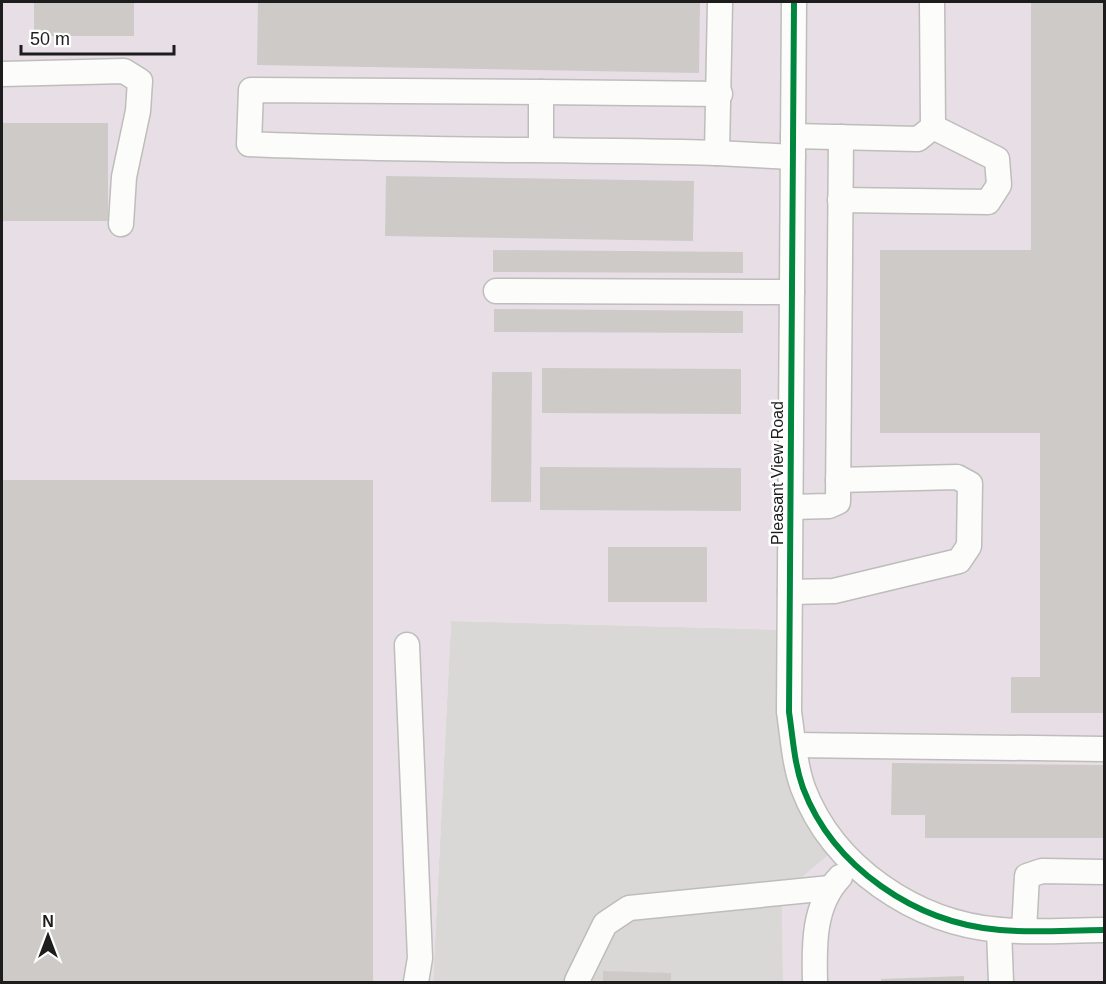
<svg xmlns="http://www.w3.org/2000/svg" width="1106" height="984" viewBox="0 0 1106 984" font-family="Helvetica,sans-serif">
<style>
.residential{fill:#dad8d7}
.industrial{fill:#e8dee6}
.building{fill:#cecac8}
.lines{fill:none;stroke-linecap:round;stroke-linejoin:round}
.minor-casing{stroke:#bebdbc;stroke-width:27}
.minor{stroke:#fcfcfb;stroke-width:24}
.cycleway-casing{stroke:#fff;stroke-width:10}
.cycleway{stroke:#00873e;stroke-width:6}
.labels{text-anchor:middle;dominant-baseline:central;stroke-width:5;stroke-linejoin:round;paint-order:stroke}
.street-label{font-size:16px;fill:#1d1d1d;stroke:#fff}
</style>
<rect width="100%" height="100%" fill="#ebe8e5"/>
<path class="residential" d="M451 621 790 630 838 847 782 894 783 982H433Z"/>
<path class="industrial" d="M2 2H1104V982H783L782 894 838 847 814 813 789 630 451 621 433 982H2Z"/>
<g class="building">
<rect x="34" y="2" width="100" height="34"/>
<path d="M258 2H700L699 73 257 65Z"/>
<path d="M1031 2H1104V713H1011V677H1040V433H880V250H1031Z"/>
<rect x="2" y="123" width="106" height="98"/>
<path d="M386 176 694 181 693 241 385 236Z"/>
<path d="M493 250 743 252V273L493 272Z"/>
<path d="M494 309 743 311V333L494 332Z"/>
<path d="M542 368 741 369V414L542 413Z"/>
<path d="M492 372H532L531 502H491Z"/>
<path d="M540 467 741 468V511L540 510Z"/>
<rect x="2" y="480" width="371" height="502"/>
<rect x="608" y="547" width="99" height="55"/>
<path d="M892 763 1104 765V838H925V815H891Z"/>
<path d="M603 971 671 973V982H603Z"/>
<path d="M964 976V982H881V979Z"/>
</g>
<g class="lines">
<defs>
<g id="minor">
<path d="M720 2 717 153 793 157"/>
<path d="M794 2 789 712C793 738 794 763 803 788 833 867 915 923 1000 930 1034 933 1070 930 1104 930"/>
<path d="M2 74 124 71 140 81 138 111 124 177 121 224"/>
<path d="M541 92 720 94"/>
<path d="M793 136 918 139 933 127 932 2"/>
<path d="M541 149V92L251 90 249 144C405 151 561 149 717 153"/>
<path d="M840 200 988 202 999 185 997 159 933 127"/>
<path d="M496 291 792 292"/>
<path d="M791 507 829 506 838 502 841 137"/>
<path d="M790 592 834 591 959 561 969 546 970 484 957 477 838 480"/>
<path d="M407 645 420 958 416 982"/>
<path d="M794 745 1104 749"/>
<path d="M999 930 1001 982"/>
<path d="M1024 930 1027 876 1042 871 1104 872"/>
<path d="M577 981 605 924 629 908 830 888"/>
<path d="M815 982C814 946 813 905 840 877"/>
</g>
</defs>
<use href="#minor" class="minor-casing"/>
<use href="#minor" class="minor"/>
<defs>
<path id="cycleway" d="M794 2 789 712C793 738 794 763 803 788 833 867 915 923 1000 930 1034 933 1070 930 1104 930"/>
</defs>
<use href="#cycleway" class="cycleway-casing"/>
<use href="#cycleway" class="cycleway"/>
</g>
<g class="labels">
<g class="street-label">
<text transform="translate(777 473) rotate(-90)">Pleasant View Road</text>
</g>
</g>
<rect width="1106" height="984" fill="none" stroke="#1d1d1d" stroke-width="6"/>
<g transform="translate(48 936)" stroke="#ffffff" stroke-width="4.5" paint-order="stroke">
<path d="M0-4.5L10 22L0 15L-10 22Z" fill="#1d1d1d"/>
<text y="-9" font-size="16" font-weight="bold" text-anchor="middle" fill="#1d1d1d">N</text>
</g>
<path d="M21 45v9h153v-9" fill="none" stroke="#1d1d1d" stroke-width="3"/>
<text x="30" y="45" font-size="18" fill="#1d1d1d" stroke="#ffffff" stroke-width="4.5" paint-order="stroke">50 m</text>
</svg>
